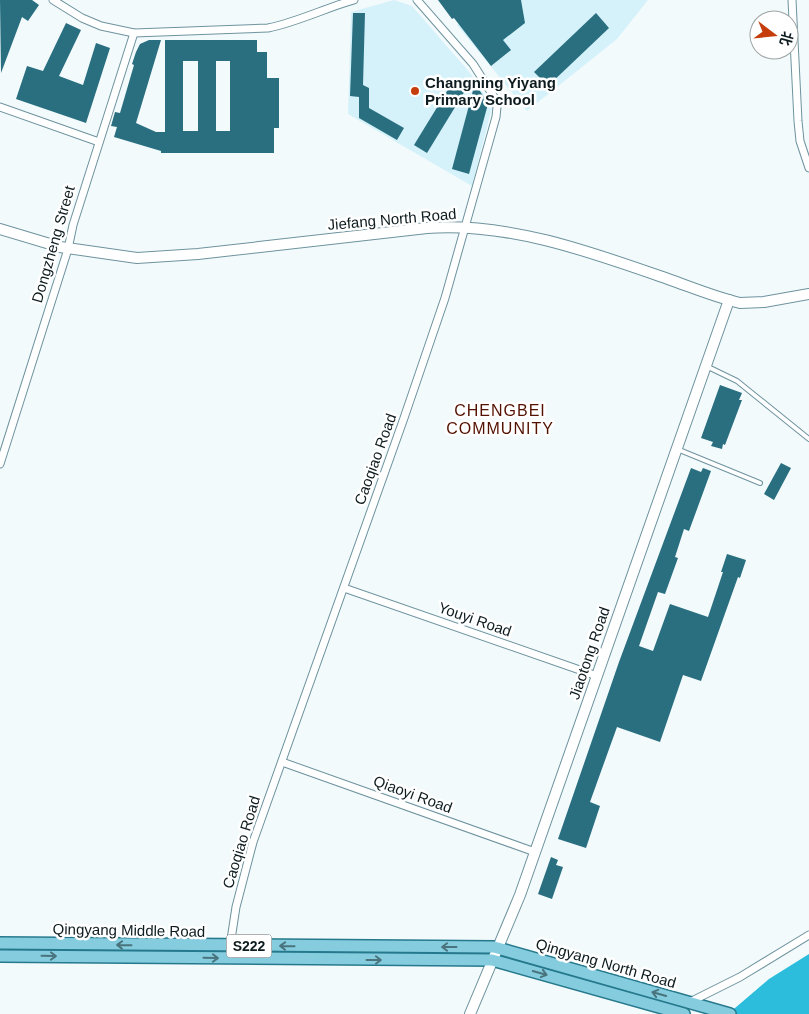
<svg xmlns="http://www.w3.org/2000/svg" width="809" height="1014" viewBox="0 0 809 1014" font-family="Helvetica,'Noto Sans SC',sans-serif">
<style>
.built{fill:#d5f2fa}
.water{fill:#2cbddd}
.building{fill:#296f80;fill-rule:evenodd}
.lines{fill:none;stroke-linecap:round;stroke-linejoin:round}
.lane-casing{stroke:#6e939e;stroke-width:6}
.street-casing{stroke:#6e939e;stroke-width:9}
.secondary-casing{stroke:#6e939e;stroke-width:12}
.primary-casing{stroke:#26798d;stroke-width:14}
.lane{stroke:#fff;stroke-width:4}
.street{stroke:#fff;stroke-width:7}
.secondary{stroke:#fff;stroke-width:10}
.primary{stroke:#85cdde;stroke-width:11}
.oneway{stroke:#49747e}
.poi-dot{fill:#c43d0a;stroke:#fff;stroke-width:2}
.labels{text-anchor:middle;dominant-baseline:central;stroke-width:5;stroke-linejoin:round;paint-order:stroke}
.shield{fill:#fff;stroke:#565f62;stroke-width:1}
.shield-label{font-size:14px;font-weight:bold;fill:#0d1b1f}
.poi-label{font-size:15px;font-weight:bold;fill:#0d1b1f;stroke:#fff;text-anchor:start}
.street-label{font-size:15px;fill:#0d1b1f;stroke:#fff}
.neighbourhood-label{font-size:16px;letter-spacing:1px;fill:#531100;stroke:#fff}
</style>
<rect width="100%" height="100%" fill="#f2fafc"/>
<g class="built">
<path d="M394 0 412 6 471 74 492 107 472 186 348 114 351 12Z"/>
<path d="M490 0H648L617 39 527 111 457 25Z"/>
</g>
<path class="water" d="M809 954V1014H728L769 979Z"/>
<g class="building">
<path d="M0 0H32L39 5 28 21 22 17 1 73Z"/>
<path d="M438 0H521L525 23 503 40 511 50 491 66 454 18 452 19Z"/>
<path d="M353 13H365L363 85 369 88V108L404 128 397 140 359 118V97L350 96Z"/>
<path d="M596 13 609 28 548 86 534 72Z"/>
<path d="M66 23 81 30 59 76 83 85 96 43 110 48 86 123 16 99 27 66 43 71Z"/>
<path d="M149 40H161L136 123 156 132H165V40H257V52H267V78H279V128H274V153H161V151L114 137 117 127 111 126 115 112 120 113 134 65 132 64 136 52 140 44ZM183 61H198V131H183ZM216 61H230V131H216Z"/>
<path d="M455 78 468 86 427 153 414 145Z"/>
<path d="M475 83 488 104 469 174 452 169Z"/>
<path d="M720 385 742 393 739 400H742L725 445 723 444 722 449 711 446 713 442 701 438Z"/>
<path d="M781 463 791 468 774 500 764 494Z"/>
<path d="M691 468 701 472 703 468 711 471 689 531 684 529 675 557 678 558 665 594 658 592 639 646 653 651 670 604 708 617 723 572H721L727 554 746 560 740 578 738 577 701 681 683 675 660 742 617 727 590 802 600 806 586 848 558 839 619 662Z"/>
<path d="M551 857 558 860 556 865 563 867 552 899 538 894Z"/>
</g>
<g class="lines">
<defs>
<g id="lane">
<path d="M706 366 737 381 809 439"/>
<path d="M677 449 760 483"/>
</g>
<g id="street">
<path d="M53 0 82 18 101 26 134 33 268 28C298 22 325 8 354 0"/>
<path d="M792 0 798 121 800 141 809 168"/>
<path d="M0 107 99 142"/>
<path d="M0 464 68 249 73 225 134 33"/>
<path d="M344 588 597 676"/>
<path d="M282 762 535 852"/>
<path d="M230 946 236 907 253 842 404 418 445 298 496 117 497 107 494 97 473 64 417 0"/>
<path d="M690 1002 740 977 809 935"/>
</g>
<g id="secondary">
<path d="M0 229 60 247 137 258 198 254 427 228C509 222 591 252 668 279 691 287 715 297 740 303L764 302 809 294"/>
<path d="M470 1014 520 895 729 300"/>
</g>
<g id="primary">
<path d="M0 943 494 947 730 1014"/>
<path d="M0 956 492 960 684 1014"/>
</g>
</defs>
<use href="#lane" class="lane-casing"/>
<use href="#street" class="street-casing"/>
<use href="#secondary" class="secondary-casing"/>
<use href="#primary" class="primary-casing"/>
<use href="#lane" class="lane"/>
<use href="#street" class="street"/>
<use href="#secondary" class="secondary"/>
<use href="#primary" class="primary"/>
</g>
<defs><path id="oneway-shaft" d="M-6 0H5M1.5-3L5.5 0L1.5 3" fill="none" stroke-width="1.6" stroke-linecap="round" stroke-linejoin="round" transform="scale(1.25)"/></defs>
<g class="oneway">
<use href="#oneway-shaft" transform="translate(124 945) rotate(-179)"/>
<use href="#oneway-shaft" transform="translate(287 946) rotate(-179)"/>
<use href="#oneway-shaft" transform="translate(449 947) rotate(-180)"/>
<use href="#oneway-shaft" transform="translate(49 956) rotate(1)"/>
<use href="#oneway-shaft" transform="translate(211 958) rotate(1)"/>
<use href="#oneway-shaft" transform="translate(374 960)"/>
<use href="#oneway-shaft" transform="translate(540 973) rotate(16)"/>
<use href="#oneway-shaft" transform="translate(659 994) rotate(-164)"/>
</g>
<circle class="poi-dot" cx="415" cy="91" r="5"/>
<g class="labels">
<rect class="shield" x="226.5" y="934.5" width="45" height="23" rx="4"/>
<g class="shield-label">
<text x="249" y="946">S222</text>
</g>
<g class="poi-label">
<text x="425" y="82">Changning Yiyang<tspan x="425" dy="17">Primary School</tspan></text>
</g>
<g class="street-label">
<text transform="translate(392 219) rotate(-5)">Jiefang North Road</text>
<text transform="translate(53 244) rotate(-74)">Dongzheng Street</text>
<text transform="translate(375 459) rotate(-70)">Caoqiao Road</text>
<text transform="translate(475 619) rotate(19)">Youyi Road</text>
<text transform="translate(589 653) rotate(-71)">Jiaotong Road</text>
<text transform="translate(413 794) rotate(20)">Qiaoyi Road</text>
<text transform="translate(241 842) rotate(-73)">Caoqiao Road</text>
<text transform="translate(129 930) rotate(1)">Qingyang Middle Road</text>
<text transform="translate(606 963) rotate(16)">Qingyang North Road</text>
</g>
<g class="neighbourhood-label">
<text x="500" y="410">CHENGBEI<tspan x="500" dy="18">COMMUNITY</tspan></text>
</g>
</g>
<g transform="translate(774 35) rotate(106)"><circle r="24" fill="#ffffff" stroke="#9ea4a5"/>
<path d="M0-4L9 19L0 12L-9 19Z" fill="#c43d0a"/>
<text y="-8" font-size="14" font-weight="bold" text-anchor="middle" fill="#0d1b1f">北</text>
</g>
</svg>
